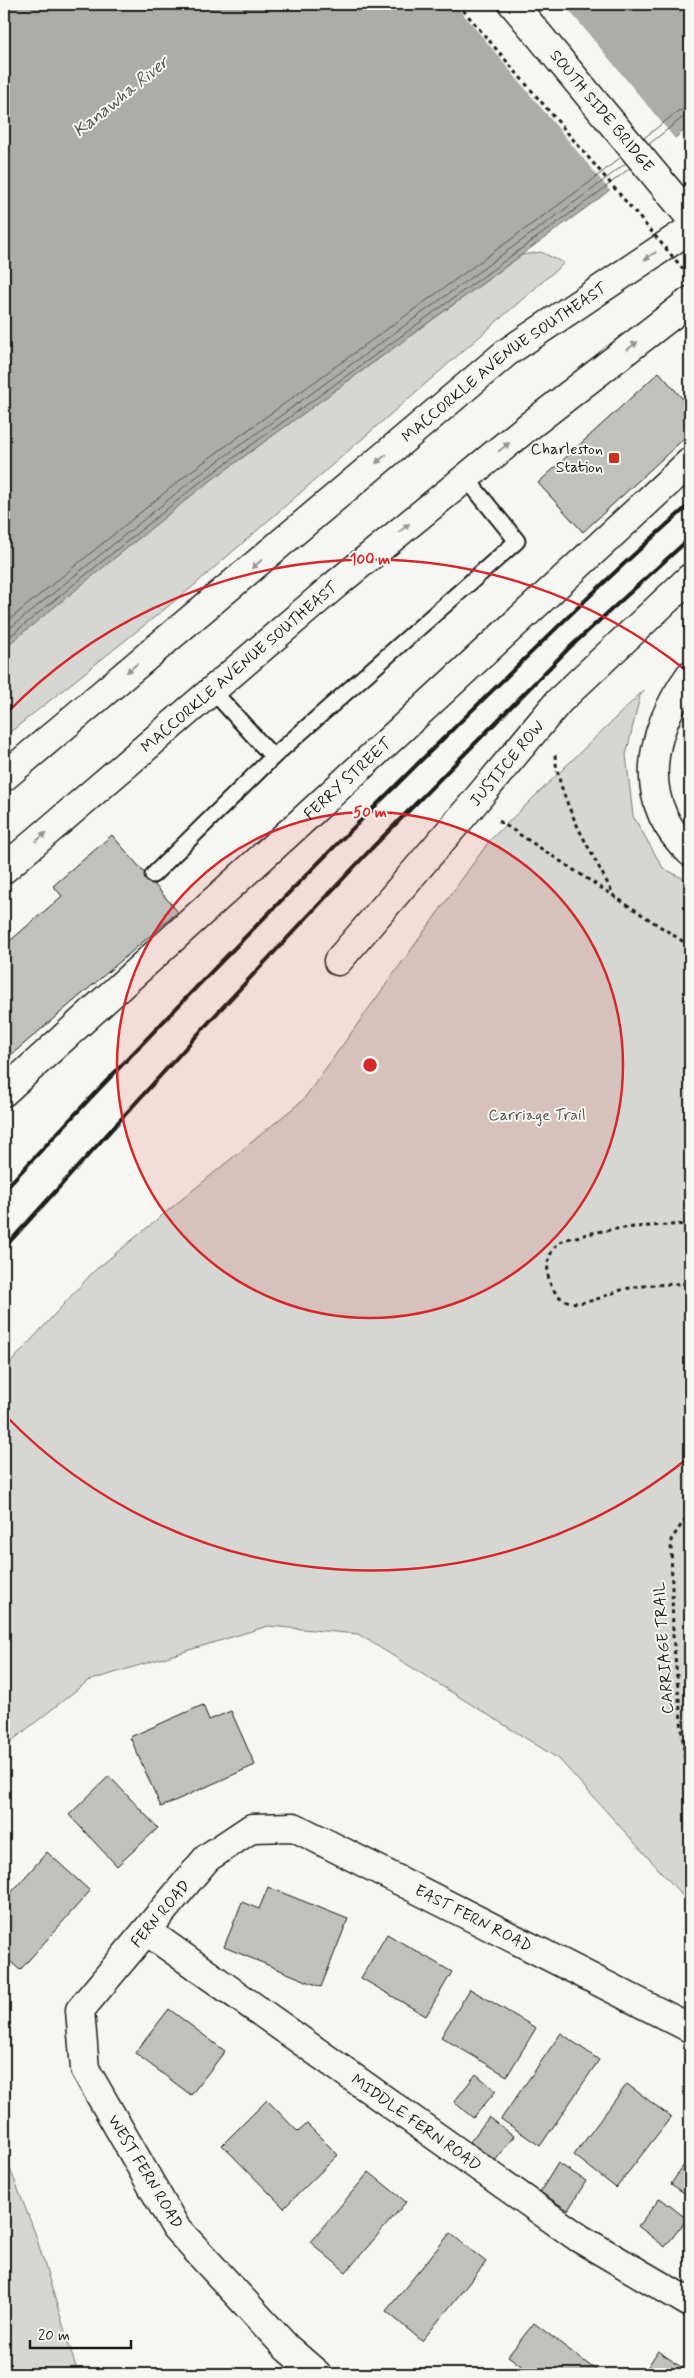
<svg xmlns="http://www.w3.org/2000/svg" width="694" height="2378" viewBox="0 0 694 2378" font-family="Mynerve,sans-serif">
<style>
.green{fill:#d6d6d2;stroke:#797977}
.water{fill:#acaca9;stroke:#727271}
.pier{fill:#f6f6f2}
.lines{fill:none;stroke-linecap:round;stroke-linejoin:round}
.shore{stroke:#565654;stroke-width:1}
.building{fill:#c0c0bd;stroke:#1c1c1c}
.service-casing{stroke:#1c1c1c;stroke-width:19}
.minor-casing{stroke:#1c1c1c;stroke-width:31}
.tertiary-casing{stroke:#1c1c1c;stroke-width:31}
.primary-casing{stroke:#1c1c1c;stroke-width:31}
.path{stroke:#1c1c1c;stroke-width:3;stroke-dasharray:4 4;stroke-linecap:butt}
.service{stroke:#f6f6f2;stroke-width:15}
.minor{stroke:#f6f6f2;stroke-width:28}
.tertiary{stroke:#f6f6f2;stroke-width:28}
.primary{stroke:#f6f6f2;stroke-width:28}
.rail{stroke:#1c1c1c;stroke-width:4}
.path-bridge{stroke:#1c1c1c;stroke-width:3;stroke-dasharray:4 4;stroke-linecap:butt}
.oneway{fill:#949492}
.ring{fill:none;stroke:#d62828;stroke-width:2.5}
.poi-dot{fill:#c8321e;stroke:#f6f6f2;stroke-width:2}
.labels{text-anchor:middle;dominant-baseline:central;stroke-width:4;stroke-linejoin:round;paint-order:stroke}
.street-label{font-size:16px;fill:#1c1c1c;stroke:#f6f6f2}
.poi-label{font-size:16px;fill:#1c1c1c;stroke:#f6f6f2;text-anchor:end}
.park-label{font-size:16px;fill:#545453;stroke:#f6f6f2}
.water-label{font-size:18px;font-style:italic;fill:#565654;stroke:#f6f6f2}
.centre{fill:#d62828;stroke:#f6f6f2;stroke-width:2.5}
.ring-label{font-size:15px;text-anchor:middle;font-weight:bold;fill:#d62828;stroke:#f6f6f2;stroke-width:4;stroke-linejoin:round;paint-order:stroke}
</style>
<rect width="100%" height="100%" fill="#f6f6f2"/>
<filter id="ink" filterUnits="userSpaceOnUse"><feTurbulence type="fractalNoise" baseFrequency=".02" numOctaves="2"/><feDisplacementMap in="SourceGraphic" scale="10" xChannelSelector="R" yChannelSelector="G"/><feConvolveMatrix kernelMatrix="1 2 1 2 8 2 1 2 1" color-interpolation-filters="sRGB"/></filter>
<g filter="url(#ink)">
<g class="green">
<path d="M541 252 564 263 191 588 4 737V648L202 487 522 255Z"/>
<path d="M644 690 640 696 626 755 633 816 663 868 690 882V1904L559 1759 358 1634 268 1626 88 1681 4 1747V1370L93 1272 303 1100 490 840Z"/>
<path d="M4 2153 35 2233 78 2374H4Z"/>
</g>
<path class="water" d="M4 4H690V126L601 197 202 487 4 648Z"/>
<path class="pier" d="M455 4H564L676 140 611 192Z"/>
<g class="lines">
<g class="shore">
<path d="M644 138 678 111 690 108"/>
<path d="M649 144 682 118 690 116"/>
<path d="M4 624 190 472 590 182 621 157"/>
<path d="M4 633 195 478 594 188 626 163"/>
<path d="M4 641 199 483 598 193 630 168"/>
</g>
</g>
<g class="building">
<path d="M659 372 690 407V433L583 532 538 483Z"/>
<path d="M112 835 178 912 4 1061V946L62 896 53 886Z"/>
<path d="M203 1705 209 1720 231 1711 255 1765 161 1807 130 1737Z"/>
<path d="M109 1776 158 1828 117 1866 69 1815Z"/>
<path d="M47 1852 90 1891 20 1970 4 1956V1901Z"/>
<path d="M268 1887 348 1919 321 1987 224 1947 242 1902 259 1909Z"/>
<path d="M387 1934 452 1972 426 2016 361 1978Z"/>
<path d="M470 1989 536 2028 507 2076 441 2037Z"/>
<path d="M169 2009 225 2051 191 2095 135 2053Z"/>
<path d="M561 2033 599 2060 540 2146 501 2119Z"/>
<path d="M476 2074 496 2091 473 2118 454 2102Z"/>
<path d="M627 2084 671 2117 616 2188 574 2155Z"/>
<path d="M267 2100 298 2132 307 2124 338 2155 284 2208 222 2145Z"/>
<path d="M489 2117 514 2136 495 2161 470 2142Z"/>
<path d="M690 2156V2197L671 2184Z"/>
<path d="M558 2163 586 2181 568 2210 540 2192Z"/>
<path d="M369 2172 406 2202 346 2272 310 2242Z"/>
<path d="M660 2198 687 2219 665 2247 638 2226Z"/>
<path d="M450 2233 486 2262 422 2341 386 2311Z"/>
<path d="M534 2323 601 2374H532L508 2356Z"/>
<path d="M658 2351 690 2373V2374H643Z"/>
</g>
<g class="lines">
<defs>
<g id="service">
<path d="M212 690 273 757"/>
<path d="M153 875 273 757 517 541 466 478"/>
</g>
<g id="minor">
<path id="s1" d="M338 961 473 804 559 701 690 578"/>
<path id="s2" d="M148 1932 579 2238 690 2303"/>
<path id="s3" d="M317 2374 287 2348 176 2228 85 2069 80 2010 207 1858 252 1828 294 1827 690 2028"/>
</g>
<path id="tertiary" d="M690 675C650 731 634 800 690 852"/>
<g id="primary">
<path id="s4" d="M513 4 690 217"/>
<path id="s5" d="M4 777 506 353 690 229"/>
<path id="s6" d="M4 869 335 585 524 430 690 301"/>
<path id="s7" d="M4 1092 303 820 690 462"/>
</g>
</defs>
<use href="#service" class="service-casing"/>
<use href="#minor" class="minor-casing"/>
<use href="#tertiary" class="tertiary-casing"/>
<use href="#primary" class="primary-casing"/>
<g class="path">
<path d="M555 755C559 803 593 853 614 896"/>
<path d="M499 821 690 946"/>
<path d="M690 1224C655 1226 619 1226 584 1235 577 1237 568 1238 562 1241 539 1255 545 1296 570 1302 589 1306 608 1293 625 1289 646 1284 669 1285 690 1283"/>
<path d="M690 1512 671 1540 673 1635 685 1762 690 1788"/>
</g>
<use href="#service" class="service"/>
<use href="#minor" class="minor"/>
<use href="#tertiary" class="tertiary"/>
<use href="#primary" class="primary"/>
<g class="rail">
<path d="M4 1190C150 1033 300 879 453 729 531 653 608 576 690 504"/>
<path d="M4 1248 220 1010 371 849 568 649 690 538"/>
</g>
<path class="path-bridge" d="M458 4 690 277"/>
</g>
<defs><path id="oneway-solid" d="M-6-.8H1V-3.2L6.5 0L1 3.2V.8H-6Z" transform="scale(1.25)"/></defs>
<g class="oneway">
<use href="#oneway-solid" transform="translate(650 256) rotate(146)"/>
<use href="#oneway-solid" transform="translate(632 346) rotate(-38)"/>
<use href="#oneway-solid" transform="translate(504 447) rotate(-39)"/>
<use href="#oneway-solid" transform="translate(381 459) rotate(140)"/>
<use href="#oneway-solid" transform="translate(404 528) rotate(-39)"/>
<use href="#oneway-solid" transform="translate(257 564) rotate(140)"/>
<use href="#oneway-solid" transform="translate(132 668) rotate(140)"/>
<use href="#oneway-solid" transform="translate(41 837) rotate(-41)"/>
</g>
</g>
<circle cx="370" cy="1065" r="253" fill="#d62828" fill-opacity=".12"/>
<g class="ring">
<circle cx="370" cy="1065" r="253"/>
<path d="M688 1458A506 506 0 0 1 6 1416M6 714A506 506 0 0 1 688 672"/>
</g>
<rect class="poi-dot" x="608" y="452" width="12" height="12" rx="2.5"/>
<g class="labels">
<g class="street-label">
<text stroke="none"><textPath href="#s4" startOffset="139">SOUTH SIDE BRIDGE</textPath></text>
<text stroke="none"><textPath href="#s5" startOffset="650">MACCORKLE AVENUE SOUTHEAST</textPath></text>
<text stroke="none"><textPath href="#s6" startOffset="310">MACCORKLE AVENUE SOUTHEAST</textPath></text>
<text stroke="none"><textPath href="#s1" startOffset="260">JUSTICE ROW</textPath></text>
<text stroke="none"><textPath href="#s7" startOffset="465">FERRY STREET</textPath></text>
<text transform="translate(664 1648) rotate(-94)">CARRIAGE TRAIL</text>
<text stroke="none"><textPath href="#s3" startOffset="571">FERN ROAD</textPath></text>
<text stroke="none"><textPath href="#s3" startOffset="941">EAST FERN ROAD</textPath></text>
<text stroke="none"><textPath href="#s2" startOffset="329">MIDDLE FERN ROAD</textPath></text>
<text transform="translate(145 2172) rotate(59)">WEST FERN ROAD</text>
</g>
<g class="poi-label">
<text x="603" y="449">Charleston<tspan x="603" dy="18">Station</tspan></text>
</g>
<g class="park-label">
<text x="537" y="1115">Carriage Trail</text>
</g>
<g class="water-label">
<text transform="translate(121 97) rotate(-39)">Kanawha River</text>
</g>
</g>
<circle cx="370" cy="1065" r="8" class="centre"/>
<g class="ring-label">
<text x="370" y="564">100 m</text>
<text x="370" y="817">50 m</text>
</g>
<rect width="694" height="2378" fill="none" stroke="#f6f6f2" stroke-width="20"/>
<rect x="10" y="10" width="674" height="2358" fill="none" stroke="#1c1c1c" stroke-width="2" filter="url(#ink)"/>
<path d="M30 2340v8h101v-8" fill="none" stroke="#1c1c1c" stroke-width="2.5"/>
<text x="38" y="2340" font-size="15" fill="#1c1c1c" stroke="#f6f6f2" stroke-width="4" paint-order="stroke">20 m</text>
</svg>
